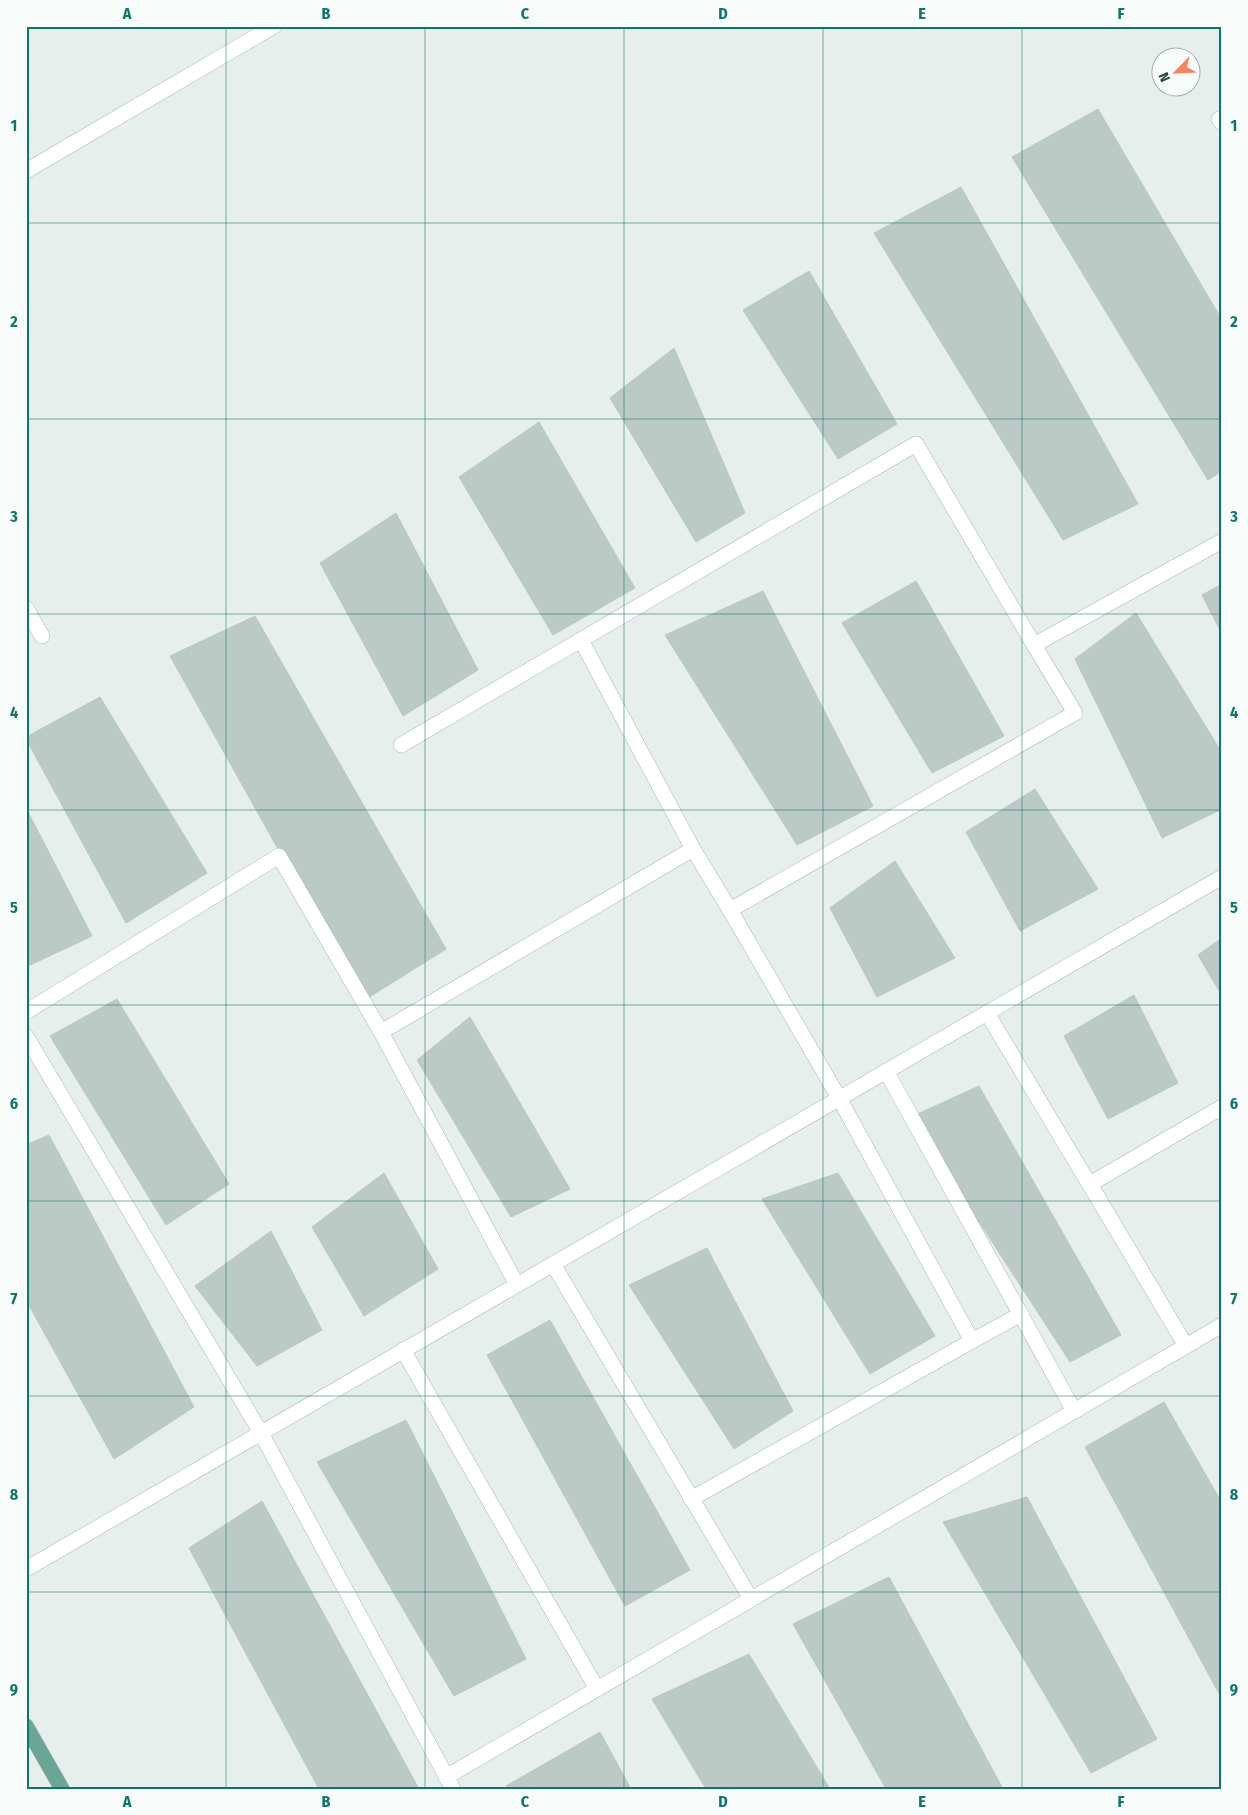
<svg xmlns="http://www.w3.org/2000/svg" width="1248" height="1815" viewBox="0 0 1248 1815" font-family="'Fira Sans Condensed',sans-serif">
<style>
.building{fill:#bbcac4;stroke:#b8c9c2}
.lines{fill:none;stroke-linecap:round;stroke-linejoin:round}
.street-casing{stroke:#a8b8b2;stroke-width:16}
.primary-casing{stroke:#c2cac8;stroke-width:16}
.street{stroke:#fff;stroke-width:15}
.primary{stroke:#6aa596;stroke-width:15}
.grid{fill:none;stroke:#0f766e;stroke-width:1;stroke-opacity:0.55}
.neatline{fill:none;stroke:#0f766e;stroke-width:2}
.grid-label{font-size:16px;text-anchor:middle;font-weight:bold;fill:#0f766e}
</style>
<rect width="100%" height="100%" fill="#e6efeb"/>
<g class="building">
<path d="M1098 109 1222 320V471L1208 480 1012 157Z"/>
<path d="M961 187 1138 504 1063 540 874 233Z"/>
<path d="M809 271 897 424 838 459 743 310Z"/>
<path d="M674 348 745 513 696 542 610 398Z"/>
<path d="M539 422 635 588 553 635 459 477Z"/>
<path d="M396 513 478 670 403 716 320 563Z"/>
<path d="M916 581 1004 736 932 773 842 623Z"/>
<path d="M1222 584V634L1202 595Z"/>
<path d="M763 591 873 806 797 845 665 635Z"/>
<path d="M1136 613 1222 753V809L1162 838 1075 659Z"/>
<path d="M255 616 446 949 363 1001 170 656Z"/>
<path d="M100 697 207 873 126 923 26 739V737Z"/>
<path d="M1035 789 1098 889 1020 931 966 832Z"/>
<path d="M26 808 92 936 26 967Z"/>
<path d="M895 861 955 958 877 997 830 908Z"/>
<path d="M1222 938V996L1198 955Z"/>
<path d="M1134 995 1178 1083 1108 1119 1064 1036Z"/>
<path d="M117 999 229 1184 166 1225 50 1036Z"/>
<path d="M470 1017 570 1189 511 1217 417 1060Z"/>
<path d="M979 1086 1121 1335 1070 1362 911 1117Z"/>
<path d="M49 1135 194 1407 114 1459 26 1300V1145Z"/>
<path d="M384 1173 438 1269 364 1316 312 1227Z"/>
<path d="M838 1173 935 1336 870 1374 762 1199Z"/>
<path d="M271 1231 322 1330 257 1366 195 1286Z"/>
<path d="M707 1248 793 1411 734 1449 629 1285Z"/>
<path d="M550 1320 690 1570 625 1606 487 1355Z"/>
<path d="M1164 1402 1222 1503V1699L1085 1447Z"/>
<path d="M406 1420 526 1659 454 1696 317 1462Z"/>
<path d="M1027 1497 1157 1739 1091 1773 943 1522Z"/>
<path d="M262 1501 419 1789H319L189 1548Z"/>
<path d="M889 1577 1003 1789H886L793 1624Z"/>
<path d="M749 1654 830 1789H706L652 1699Z"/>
<path d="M600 1732 631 1789H508L506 1786Z"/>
</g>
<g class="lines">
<defs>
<g id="street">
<path d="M1222 118 1219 119 1222 123"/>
<path d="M26 171 274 26"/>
<path d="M26 608 42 636"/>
<path d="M581 640 693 849 730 910"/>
<path d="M401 745 916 444 1034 645"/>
<path d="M26 1012 279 856 381 1032 693 849"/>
<path d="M987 1013 1186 1346 1090 1184 1222 1107"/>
<path d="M381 1032 517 1285"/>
<path d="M26 1036 261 1433 453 1789"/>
<path d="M886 1071 1074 1411"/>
<path d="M553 1264 751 1599"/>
<path d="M972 1341 1021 1314"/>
<path d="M403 1350 597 1689"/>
<path d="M691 1499 972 1341 839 1098 730 910 1075 713 1034 645 1222 541"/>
<path d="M26 1569 1222 877"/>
<path d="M446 1777 1222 1325"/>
</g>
<path id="primary" d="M26 1726 62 1789"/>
</defs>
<use href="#street" class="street-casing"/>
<use href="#primary" class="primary-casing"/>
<use href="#street" class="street"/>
<use href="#primary" class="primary"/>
</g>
<path class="grid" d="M226 26V1789M425 26V1789M624 26V1789M823 26V1789M1022 26V1789M26 223H1222M26 419H1222M26 614H1222M26 810H1222M26 1005H1222M26 1201H1222M26 1396H1222M26 1592H1222"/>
<rect width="1248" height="1815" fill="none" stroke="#f7fbf9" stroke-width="55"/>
<g transform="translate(1176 72) rotate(246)"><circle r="24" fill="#f7fbf9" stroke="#a3b1ad"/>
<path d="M0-4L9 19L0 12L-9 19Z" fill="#f4845f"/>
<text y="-8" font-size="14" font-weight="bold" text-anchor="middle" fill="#24423a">N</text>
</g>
<rect x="28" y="28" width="1192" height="1760" class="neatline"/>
<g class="grid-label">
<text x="127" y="19">A</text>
<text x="326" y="19">B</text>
<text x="525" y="19">C</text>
<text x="723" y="19">D</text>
<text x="922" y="19">E</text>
<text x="1121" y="19">F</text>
<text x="14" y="131">1</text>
<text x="1234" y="131">1</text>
<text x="14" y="327">2</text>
<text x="1234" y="327">2</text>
<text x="14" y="522">3</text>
<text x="1234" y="522">3</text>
<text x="14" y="718">4</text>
<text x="1234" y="718">4</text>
<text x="14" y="913">5</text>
<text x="1234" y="913">5</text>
<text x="14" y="1109">6</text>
<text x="1234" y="1109">6</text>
<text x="14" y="1304">7</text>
<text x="1234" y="1304">7</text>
<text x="14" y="1500">8</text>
<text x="1234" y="1500">8</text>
<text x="14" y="1695">9</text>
<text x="1234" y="1695">9</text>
<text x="127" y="1807">A</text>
<text x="326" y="1807">B</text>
<text x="525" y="1807">C</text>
<text x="723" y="1807">D</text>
<text x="922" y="1807">E</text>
<text x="1121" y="1807">F</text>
</g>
</svg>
